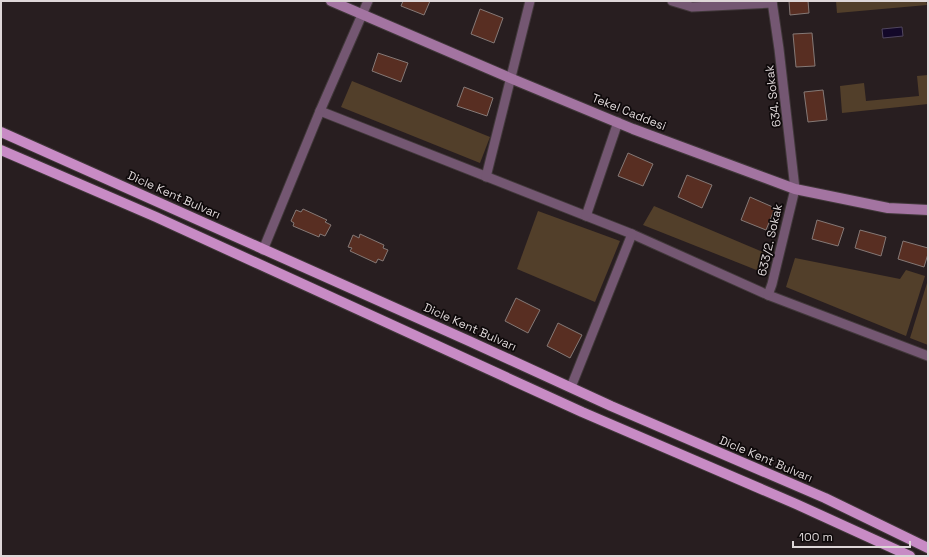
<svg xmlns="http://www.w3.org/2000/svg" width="929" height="557" viewBox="0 0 929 557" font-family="'Space Grotesk',sans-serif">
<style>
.green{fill:#523f2a}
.water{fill:#130829;stroke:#50465e}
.building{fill:#582e22;stroke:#857976}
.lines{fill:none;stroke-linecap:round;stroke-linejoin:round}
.street-casing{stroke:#41383a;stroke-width:11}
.secondary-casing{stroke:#41383a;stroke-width:12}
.primary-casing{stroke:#41383a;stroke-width:12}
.street{stroke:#745772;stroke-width:9}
.secondary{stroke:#a374a1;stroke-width:10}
.primary{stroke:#c88bc5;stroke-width:10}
.labels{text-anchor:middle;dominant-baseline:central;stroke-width:3.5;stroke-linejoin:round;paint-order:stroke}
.street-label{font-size:12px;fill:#ded7d8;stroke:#0e090a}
</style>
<rect width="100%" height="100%" fill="#281e20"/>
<g class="green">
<path d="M836 1H926L927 5 837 13Z"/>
<path d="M928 75V104L842 113 840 86 864 83 866 101 919 96 917 76Z"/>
<path d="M352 81 490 137 480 163 341 107Z"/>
<path d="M654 206 770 255 764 273 643 225Z"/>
<path d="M538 211 620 241 595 302 517 269Z"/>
<path d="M795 258 900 279 906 270 925 276 906 336 786 287Z"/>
<path d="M927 283H928V345L910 338Z"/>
</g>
<path class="water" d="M902 27 903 36 883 38 882 29Z"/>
<g class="building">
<path d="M403 1H430L424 15 401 6Z"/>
<path d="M789 1H808L809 13 790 15Z"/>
<path d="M480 9 503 18 494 43 471 34Z"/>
<path d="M812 33 815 66 796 67 793 34Z"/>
<path d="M378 53 408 63 401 82 372 71Z"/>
<path d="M464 87 493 98 487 116 457 106Z"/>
<path d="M823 90 827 120 808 122 804 92Z"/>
<path d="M628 153 653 164 643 186 618 176Z"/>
<path d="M687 175 712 185 702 208 678 197Z"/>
<path d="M750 197 775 208 766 230 741 220Z"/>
<path d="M303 209 327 220 325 222 331 225 325 236 320 234 319 237 293 226 294 223 291 221 296 210 301 212Z"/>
<path d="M817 220 844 228 838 246 812 239Z"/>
<path d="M860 230 886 237 881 256 855 248Z"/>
<path d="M360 234 384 245 383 248 388 250 383 261 378 259 376 263 350 251 352 248 348 247 353 235 359 238Z"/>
<path d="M903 241 928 248V254L924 267 898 259Z"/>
<path d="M516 298 540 310 528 333 505 321Z"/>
<path d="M558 323 582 335 570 358 547 346Z"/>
</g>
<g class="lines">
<defs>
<g id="street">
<path d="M672 1 692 7 772 3"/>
<path d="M320 111 632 234 768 295 928 356"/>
<path d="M486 177 530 1"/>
<path d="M586 216 618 122"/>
<path d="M263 250 320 111 368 1"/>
<path d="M768 295 772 284 795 189 779 49 772 1"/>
<path d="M571 387 632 234"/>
</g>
<path id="secondary" d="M331 1 510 78 633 129 795 189 888 208 928 210"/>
<g id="primary">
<path d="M1 132 469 341 611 406 825 498 928 548"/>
<path d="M1 150 156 217 582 412 796 504 910 556"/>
</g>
</defs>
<use href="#street" class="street-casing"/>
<use href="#secondary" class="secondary-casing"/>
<use href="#primary" class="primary-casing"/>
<use href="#street" class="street"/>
<use href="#secondary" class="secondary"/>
<use href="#primary" class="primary"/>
</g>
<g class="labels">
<g class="street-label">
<text transform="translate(773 96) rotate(-97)">634. Sokak</text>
<text transform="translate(629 112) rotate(22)">Tekel Caddesi</text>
<text transform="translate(174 195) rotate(24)">Dicle Kent Bulvarı</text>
<text transform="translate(770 240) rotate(-77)">633/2. Sokak</text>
<text transform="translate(470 327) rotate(24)">Dicle Kent Bulvarı</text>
<text transform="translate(766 459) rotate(23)">Dicle Kent Bulvarı</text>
</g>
</g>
<rect width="929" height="557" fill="none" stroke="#ded7d8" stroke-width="4"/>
<path d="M793 541v6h117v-6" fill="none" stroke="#ded7d8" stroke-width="2"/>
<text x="799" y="541" font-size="12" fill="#ded7d8" stroke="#0e090a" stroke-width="3" paint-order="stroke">100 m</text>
</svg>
